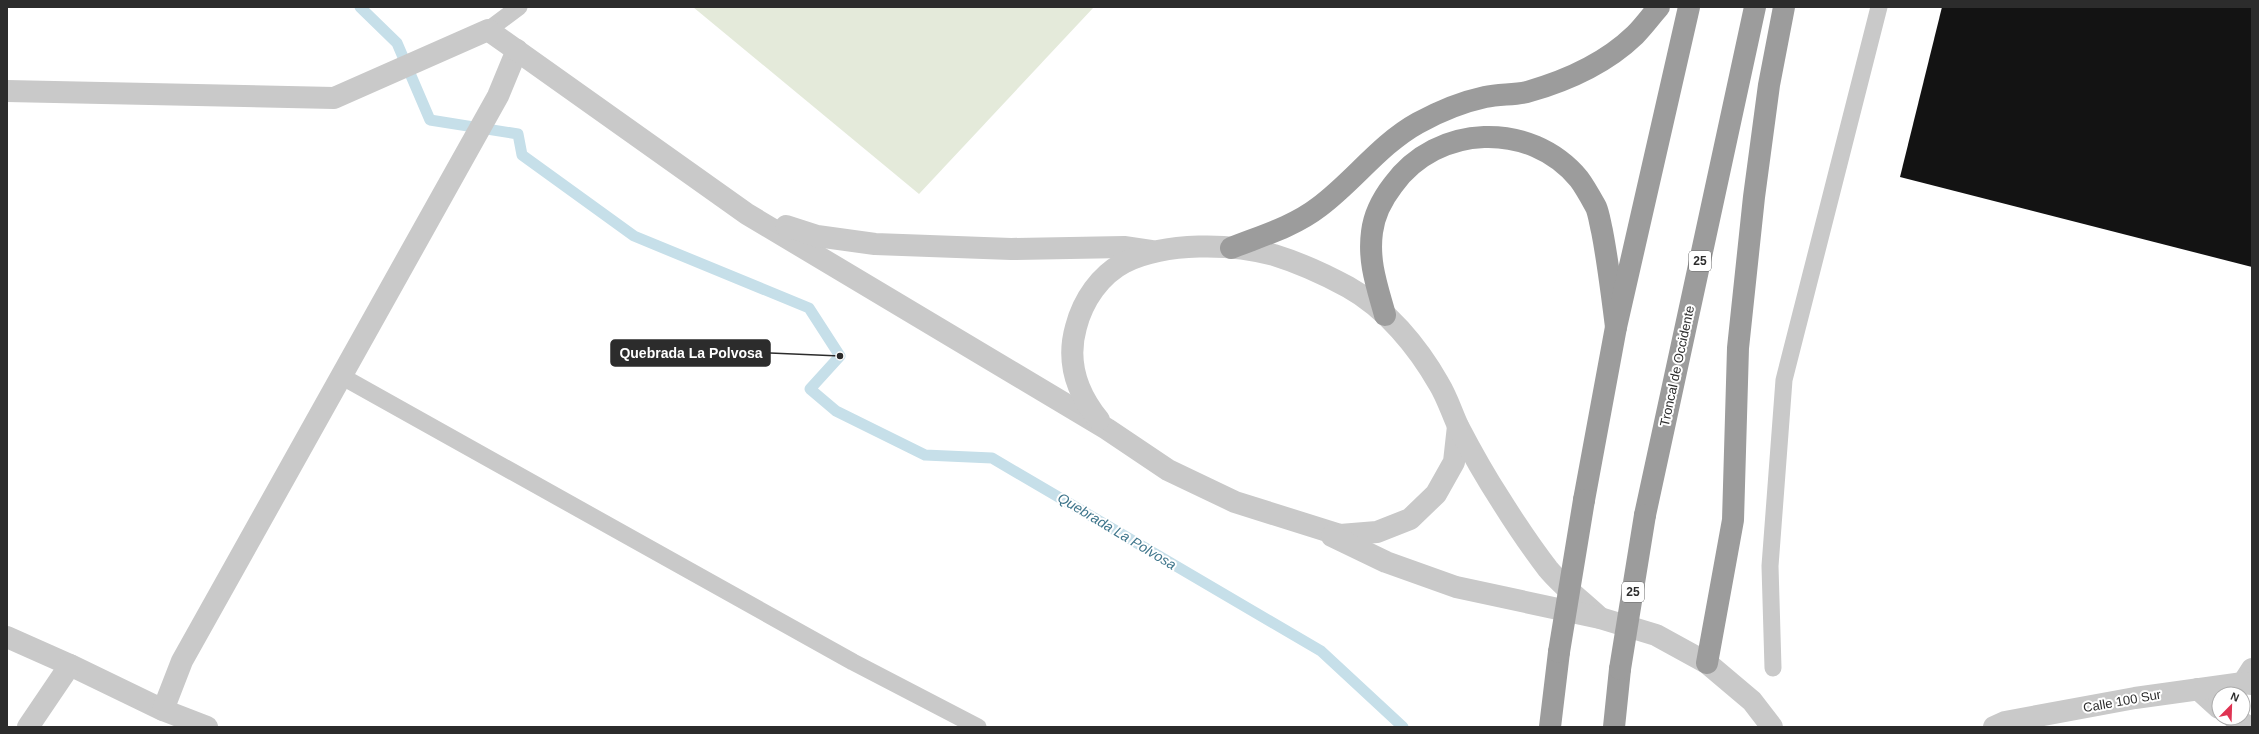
<svg xmlns="http://www.w3.org/2000/svg" width="2259" height="734" viewBox="0 0 2259 734" font-family="Helvetica,sans-serif">
<style>
.green{fill:#e4eada}
.lines{fill:none;stroke-linecap:round;stroke-linejoin:round}
.stream{stroke:#c6dfe9;stroke-width:11}
.building{fill:#131313}
.service{stroke:#c9c9c9;stroke-width:17}
.minor{stroke:#c9c9c9;stroke-width:22}
.tertiary{stroke:#c9c9c9;stroke-width:22}
.trunk{stroke:#9c9c9c;stroke-width:22}
.trunk-bridge{stroke:#9c9c9c;stroke-width:22}
.labels{text-anchor:middle;dominant-baseline:central;stroke-width:4;stroke-linejoin:round;paint-order:stroke}
.shield{fill:#fff;stroke:#6b6b6b;stroke-width:1}
.shield-label{font-size:12px;font-weight:bold;fill:#2c2c2c}
.street-label{font-size:13px;fill:#2c2c2c;stroke:#fff}
.water-label{font-size:14px;font-style:italic;fill:#3e758b;stroke:#fff}
.leader{fill:none;stroke:#2c2c2c;stroke-width:1.5}
.callout-dot{fill:#2c2c2c;stroke:#fff;stroke-width:1.5}
.callout{fill:#2c2c2c;stroke:#2c2c2c;stroke-width:1.5}
.callout-label{font-size:14px;text-anchor:middle;font-weight:bold;fill:#fff}
</style>
<rect width="100%" height="100%" fill="#fff"/>
<path class="green" d="M693 7H1094L919 194Z"/>
<g class="lines">
<path class="stream" d="M360 7 397 43 430 120 518 134 522 155 634 236 809 308 840 356 810 389 836 411 925 455 992 458 1321 651 1403 727"/>
</g>
<path class="building" d="M1942 7H2252V267L1900 177Z"/>
<g class="lines">
<g class="service">
<path d="M488 30 519 7"/>
<path d="M341 376 853 662 978 727"/>
<path d="M1773 668 1770 566 1784 380 1879 7"/>
</g>
<g class="minor">
<path d="M7 637 70 665 163 710"/>
<path d="M2243 683 2252 669"/>
<path d="M2198 689 2219 708"/>
<path d="M2234 718 2249 727"/>
<path d="M28 727 70 665"/>
<path d="M207 727 163 710 182 661 498 96 517 50"/>
</g>
<g class="tertiary">
<path d="M7 91 334 98 488 30 747 214 1107 429 1168 470 1235 502 1340 535 1377 532 1410 519 1436 494 1454 462 1458 426"/>
<path d="M786 226 817 236 875 244 1011 249 1124 247 1151 251"/>
<path d="M1099 420C1077 393 1066 362 1076 327 1083 300 1100 275 1125 262 1166 242 1231 243 1274 255 1300 263 1324 274 1348 287 1386 308 1418 347 1439 384 1447 397 1452 413 1458 426 1471 451 1485 476 1500 499 1515 523 1531 547 1548 569 1563 587 1583 602 1600 618"/>
<path d="M1332 536 1386 562 1456 587 1600 618 1656 635 1707 663 1752 701 1772 727"/>
<path d="M1994 727 2005 722 2135 698 2243 683 2252 684"/>
</g>
<g class="trunk">
<path d="M1231 248C1261 236 1293 227 1319 207 1353 182 1380 144 1418 123 1438 112 1462 102 1485 97 1499 94 1513 95 1527 92 1566 81 1606 63 1635 35 1644 26 1651 16 1659 7"/>
<path d="M1385 315C1377 286 1368 262 1372 232 1374 215 1383 198 1393 185 1437 124 1530 120 1579 179 1585 187 1591 198 1596 207 1599 214 1600 223 1602 231 1608 262 1612 295 1616 327"/>
<path d="M1584 500 1616 327 1689 7"/>
<path d="M1645 515 1755 7"/>
<path d="M1707 663 1733 520 1738 348 1754 197 1769 85 1784 7"/>
<path d="M1550 727 1559 652"/>
<path d="M1614 727 1620 669"/>
</g>
<g class="trunk-bridge">
<path d="M1559 652 1584 500"/>
<path d="M1620 669 1645 515"/>
</g>
</g>
<g class="labels">
<g class="shield">
<rect x="1689" y="251" width="22" height="20" rx="3"/>
<rect x="1622" y="582" width="22" height="20" rx="3"/>
</g>
<g class="shield-label">
<text x="1700" y="261">25</text>
<text x="1633" y="592">25</text>
</g>
<g class="street-label">
<text transform="translate(1677 366) rotate(-78)">Troncal de Occidente</text>
<text transform="translate(2122 701) rotate(-10)">Calle 100 Sur</text>
</g>
<g class="water-label">
<text transform="translate(1117 531) rotate(31)">Quebrada La Polvosa</text>
</g>
</g>
<path class="leader" d="M840 356L770 353"/>
<circle class="callout-dot" cx="840" cy="356" r="4"/>
<rect class="callout" x="611" y="340" width="159" height="26" rx="4"/>
<g class="callout-label">
<text x="691" y="358">Quebrada La Polvosa</text>
</g>
<rect width="2259" height="734" fill="none" stroke="#2c2c2c" stroke-width="16"/>
<g transform="translate(2231 706) rotate(23)"><circle r="19" fill="#ffffff" stroke="#ababab"/>
<path d="M0-3L7 15L0 10L-7 15Z" fill="#df3352"/>
<text y="-6" font-size="11" font-weight="bold" text-anchor="middle" fill="#2c2c2c">N</text>
</g>
</svg>
